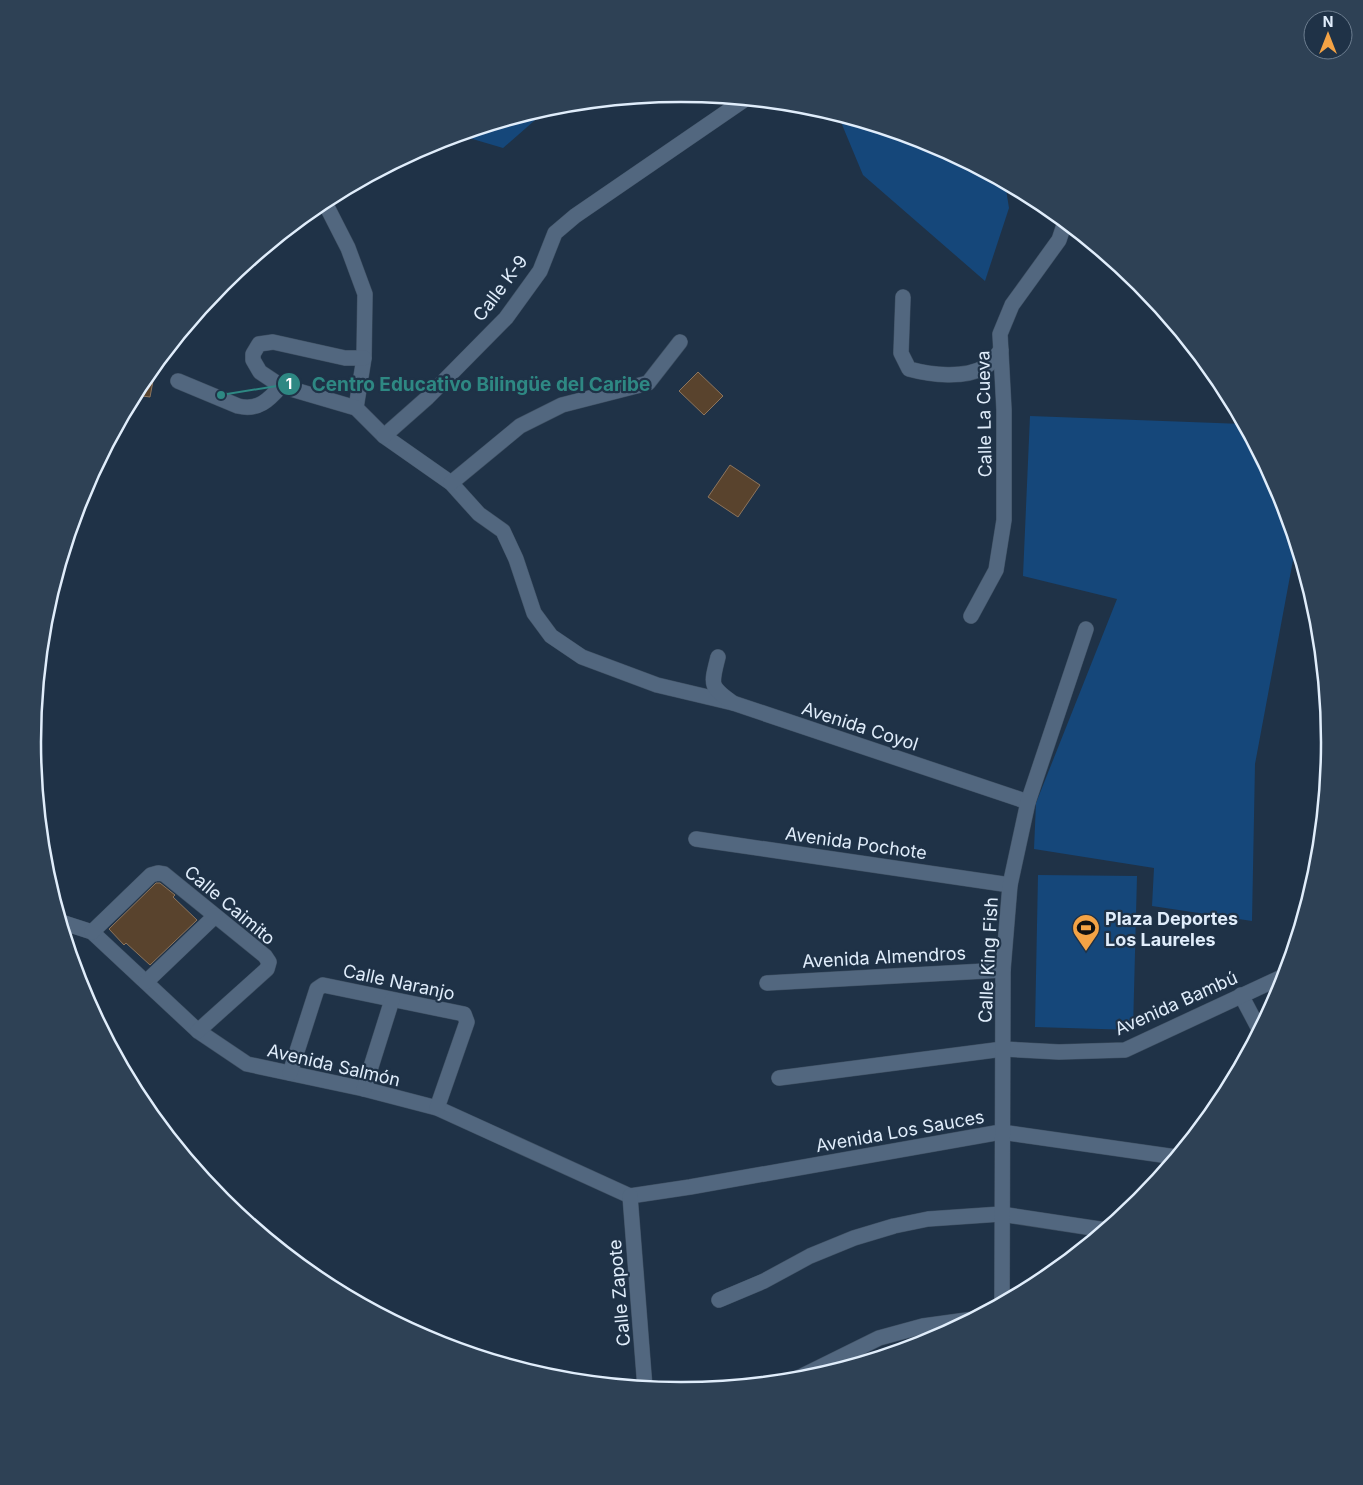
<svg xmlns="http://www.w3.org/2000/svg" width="1363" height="1485" viewBox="0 0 1363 1485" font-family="Inter,sans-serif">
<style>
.green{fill:#15477a}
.building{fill:#59432d;stroke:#8d755d}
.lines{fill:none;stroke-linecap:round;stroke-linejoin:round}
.minor-casing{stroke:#3f5063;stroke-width:16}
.minor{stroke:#52677f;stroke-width:15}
.labels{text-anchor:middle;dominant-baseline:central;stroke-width:4.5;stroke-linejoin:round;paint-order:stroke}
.street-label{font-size:18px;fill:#e0edfb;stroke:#1f3247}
.poi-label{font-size:18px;font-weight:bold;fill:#e0edfb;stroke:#1f3247;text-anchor:start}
.rim{fill:none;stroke:#e0edfb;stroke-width:2.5}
.leader{fill:none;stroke:#2e8883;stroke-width:2}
.callout-dot{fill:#2e8883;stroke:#1f3247;stroke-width:2}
.mark-label{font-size:15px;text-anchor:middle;font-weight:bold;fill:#fff}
.callout-label{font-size:19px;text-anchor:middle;font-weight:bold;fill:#2e8883;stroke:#1f3247;stroke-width:4.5;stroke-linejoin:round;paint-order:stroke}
</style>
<rect width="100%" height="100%" fill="#1f3247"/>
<g class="green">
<path d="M550 107 503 148 459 135Z"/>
<path d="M838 115 930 143 1005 183 1009 208 985 281 863 175Z"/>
<path d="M1030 416 1243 424 1281 494 1296 544 1255 764 1252 921 1152 906 1154 868 1034 849 1036 803 1117 599 1023 576Z"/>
<path d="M1038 875 1137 876 1133 1030 1035 1027Z"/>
</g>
<g class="building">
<path d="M156 365 150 397 135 395 142 382Z"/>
<path d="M698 372 723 396 704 415 679 391Z"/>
<path d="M730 465 760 485 738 517 708 497Z"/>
<path d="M156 883H160L175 895 173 897 197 920 150 965 126 943 124 945 109 929Z"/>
</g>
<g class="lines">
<defs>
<g id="minor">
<path d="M324 201 348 248 365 294 364 358 356 408"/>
<path d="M903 297 901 353 909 369C931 375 964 379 985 367 991 364 997 355 1001 350"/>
<path d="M364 358H345L273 342 259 344 253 354V360L260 372 281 386 356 408 384 436 451 483 479 514 503 531 516 559 534 613 551 636 582 657 657 685 733 703"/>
<path d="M178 381 238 406C258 411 269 400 281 386"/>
<path d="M384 436 427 398 506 318 540 271 555 233 575 216 744 100"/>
<path d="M451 483 520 426 562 405 648 383 680 342"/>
<path d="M971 616 996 570 1004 520V410L1000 334 1012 305 1059 240 1065 222"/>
<path d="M718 657C711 685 709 686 733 703L1028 802"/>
<path d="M696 839 1010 885"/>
<path d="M61 922 92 932 198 1031 247 1064 364 1089 437 1108 630 1196"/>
<path d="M92 932 151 875 158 873 164 874 265 956 269 962 267 969 198 1031"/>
<path d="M146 982 215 916"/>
<path d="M767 983 1003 970"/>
<path d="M1241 995 1260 1031"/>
<path d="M290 1073 317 989 323 985 464 1014 467 1022 437 1108"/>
<path d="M779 1078 1003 1049 1059 1052 1125 1050 1286 975"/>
<path d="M364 1089 392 1000"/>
<path d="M630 1196 690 1187 1001 1132 1176 1157"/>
<path d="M630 1196 645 1388"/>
<path d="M719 1300 764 1281 810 1256 854 1238 894 1226 928 1219 1001 1214 1106 1230"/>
<path d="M1002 1304 1003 970 1010 885 1028 802 1086 629"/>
<path d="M409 1329 446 1346"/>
<path d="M794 1380 879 1338 923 1326 974 1319"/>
</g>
</defs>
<use href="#minor" class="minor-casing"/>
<use href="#minor" class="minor"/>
</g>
<defs>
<symbol id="stadium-pin" viewBox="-11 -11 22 30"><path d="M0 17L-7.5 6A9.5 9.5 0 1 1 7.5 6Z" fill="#f4a345" stroke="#1f3247"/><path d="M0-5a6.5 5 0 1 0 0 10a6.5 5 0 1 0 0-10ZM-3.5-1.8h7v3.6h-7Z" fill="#111"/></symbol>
</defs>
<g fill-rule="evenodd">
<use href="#stadium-pin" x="1070" y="912" width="32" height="43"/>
</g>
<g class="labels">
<g class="street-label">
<text transform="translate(500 288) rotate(-53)">Calle K-9</text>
<text transform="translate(984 414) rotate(-91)">Calle La Cueva</text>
<text transform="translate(860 726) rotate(18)">Avenida Coyol</text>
<text transform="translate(856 843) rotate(8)">Avenida Pochote</text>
<text transform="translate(230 905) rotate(40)">Calle Caimito</text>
<text transform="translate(884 957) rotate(-3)">Avenida Almendros</text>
<text transform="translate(988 960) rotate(-87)">Calle King Fish</text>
<text transform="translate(399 982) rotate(12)">Calle Naranjo</text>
<text transform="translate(1176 1003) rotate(-24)">Avenida Bambú</text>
<text transform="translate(334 1065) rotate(13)">Avenida Salmón</text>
<text transform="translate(900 1131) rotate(-10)">Avenida Los Sauces</text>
<text transform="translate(619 1293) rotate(-95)">Calle Zapote</text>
</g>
<g class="poi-label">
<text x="1105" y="918">Plaza Deportes<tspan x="1105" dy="21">Los Laureles</tspan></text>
</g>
</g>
<path d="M0 0H1363V1485H0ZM41 742a640 640 0 1 1 1280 0a640 640 0 1 1-1280 0Z" fill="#2e4155" fill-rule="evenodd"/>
<path class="rim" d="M41 742a640 640 0 1 1 1280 0a640 640 0 1 1-1280 0Z"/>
<path class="leader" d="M221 395L289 384"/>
<g class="callout-dot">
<circle cx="221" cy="395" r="5"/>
<circle cx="289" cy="384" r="12"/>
</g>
<g class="mark-label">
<text x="289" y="389">1</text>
</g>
<g class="callout-label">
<text x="481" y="391">Centro Educativo Bilingüe del Caribe</text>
</g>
<g transform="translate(1328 35)"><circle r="24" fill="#1f3247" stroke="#6c7d8f"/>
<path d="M0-4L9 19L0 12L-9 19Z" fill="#f4a345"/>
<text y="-8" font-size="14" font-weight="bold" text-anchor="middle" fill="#e0edfb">N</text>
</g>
</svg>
